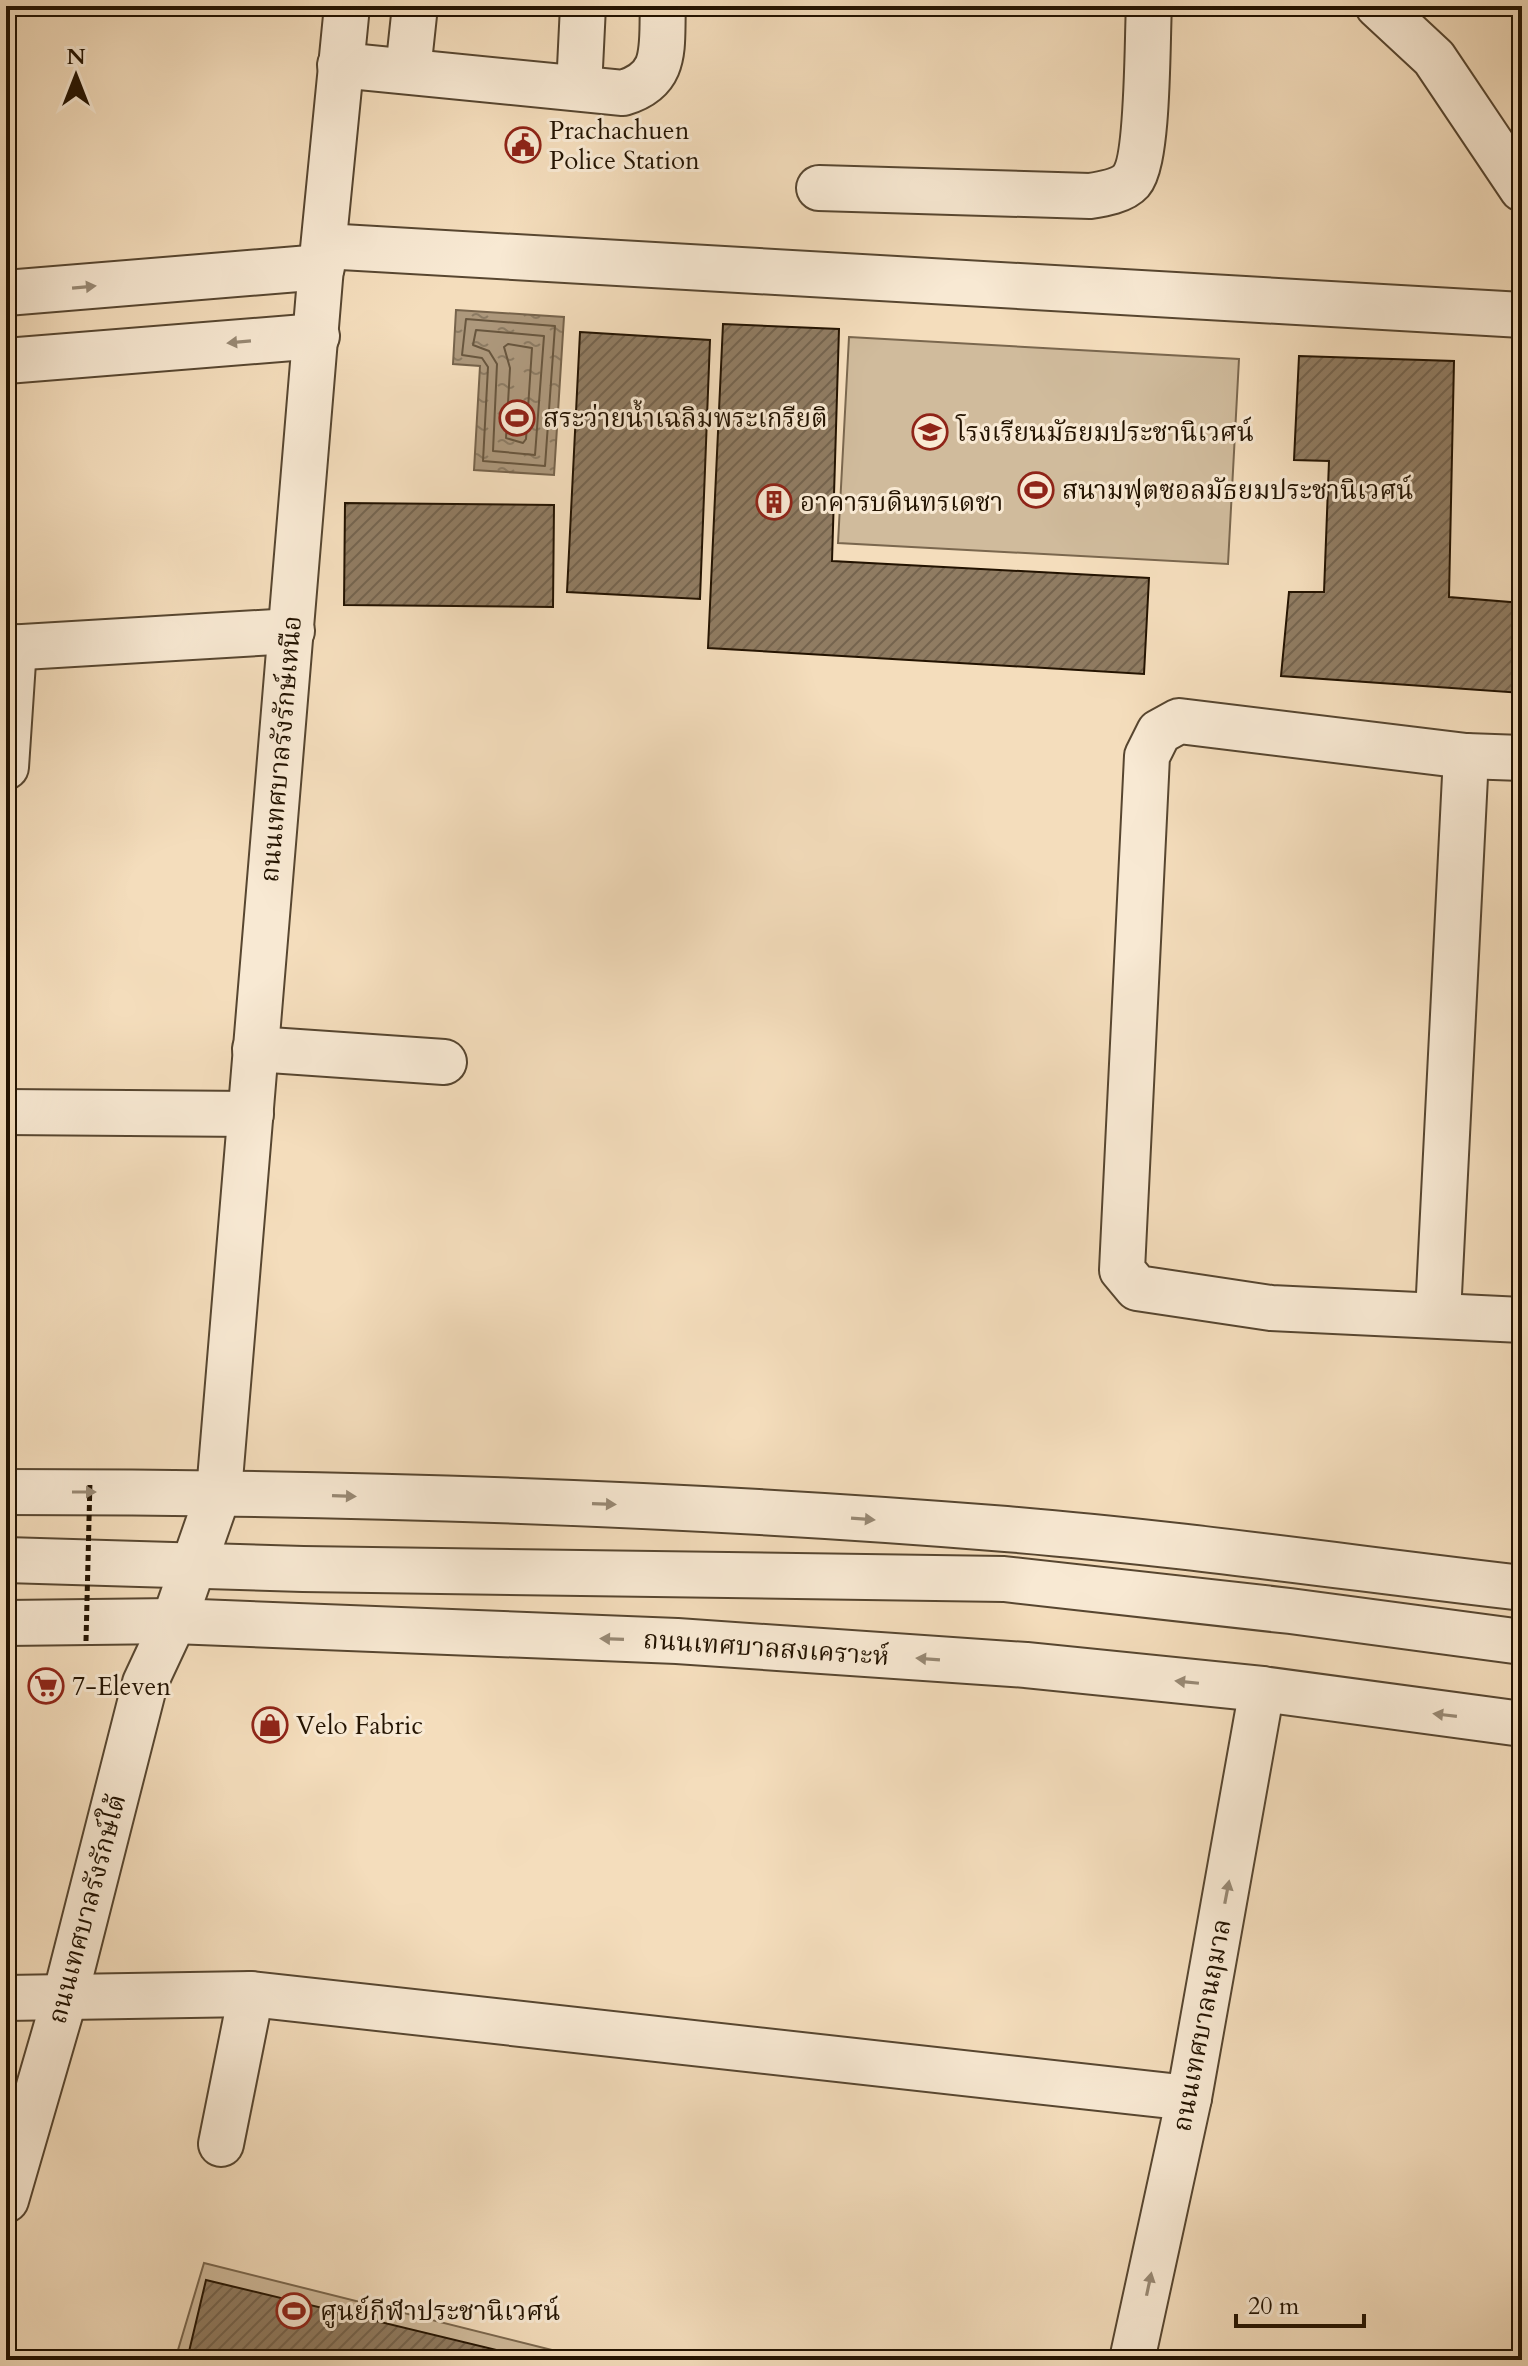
<svg xmlns="http://www.w3.org/2000/svg" width="1528" height="2366" viewBox="0 0 1528 2366" font-family="Cardo,'Noto Serif Thai',serif">
<style>
.garden{fill:#d0bb9c;stroke:#7a674e;stroke-width:2}
.water{fill:url(#water-ripples);stroke:#76634b;stroke-width:2}
.lines{fill:none;stroke-linecap:round;stroke-linejoin:round}
.shore{stroke:#68563e;stroke-width:2}
.building{fill:url(#building-hatch);stroke:#231301;stroke-width:2}
.minor-casing{stroke:#574630;stroke-width:48}
.minor{stroke:#f8e9d3;stroke-width:44}
.path-bridge{stroke:#231301;stroke-width:5;stroke-dasharray:6 4;stroke-linecap:butt}
.oneway{fill:#988974}
.labels{text-anchor:middle;dominant-baseline:central;stroke-width:6;stroke-linejoin:round;paint-order:stroke}
.poi-label{font-size:26px;fill:#231301;stroke:#f8e9d3;text-anchor:start}
.street-label{font-size:26px;fill:#231301;stroke:#f8e9d3}
</style>
<defs>
<pattern id="water-ripples" width="26" height="14" patternUnits="userSpaceOnUse" patternTransform="scale(2)"><rect width="26" height="14" fill="#ad987c"/><path d="M2 4q2-2 4 0t4 0M15 11q2-2 4 0t4 0" fill="none" stroke="#8c7b63"/></pattern>
<pattern id="building-hatch" width="6" height="6" patternUnits="userSpaceOnUse" patternTransform="scale(2)"><rect width="6" height="6" fill="#907c62"/><path d="M-1 1l2-2M0 6l6-6M5 7l2-2" fill="none" stroke="#75644e"/></pattern>
</defs>
<rect width="100%" height="100%" fill="#f4ddbc"/>
<filter id="stains"><feTurbulence type="fractalNoise" baseFrequency=".0025" numOctaves="4"/><feColorMatrix values="0 0 0 0 .2 0 0 0 0 .09 0 0 0 0 .02 0 0 0 .5 -.17"/></filter>
<radialGradient id="worn" r=".72"><stop offset=".6" stop-color="#630" stop-opacity="0"/><stop offset="1" stop-color="#630" stop-opacity=".3"/></radialGradient>
<g class="garden">
<path d="M849 337 1239 359 1228 564 838 543Z"/>
<path d="M204 2263 592 2360H175Z"/>
</g>
<path class="water" d="M456 310 564 317 554 475 474 470 480 366 453 364Z"/>
<g class="lines">
<g class="shore">
<path d="M466 319 555 326 545 466 483 461 488 367 482 358 462 355Z"/>
<path d="M476 330 544 336 535 455 493 451 497 364 489 351 473 345Z"/>
<path d="M508 344 532 348 526 439 523 443 506 438 510 368 504 347Z"/>
</g>
</g>
<g class="building">
<path d="M723 324 839 329 832 561 1149 578 1144 674 708 648Z"/>
<path d="M580 332 710 340 700 599 567 592Z"/>
<path d="M1299 356 1454 361 1449 597 1522 603V693L1281 676 1289 592H1324L1329 461 1294 460Z"/>
<path d="M345 503 554 505 553 607 344 605Z"/>
<path d="M206 2280 538 2360H187Z"/>
</g>
<g class="lines">
<defs>
<g id="minor">
<path d="M1378 6 1434 58 1522 189"/>
<path d="M340 65 623 93C669 79 661 47 663 6"/>
<path d="M408 71 415 6"/>
<path d="M579 88 583 6"/>
<path d="M819 188 1090 196C1103 194 1122 191 1131 181 1149 160 1147 38 1149 6"/>
<path d="M324 246 1522 315"/>
<path d="M6 293 322 267"/>
<path d="M6 361 317 336"/>
<path d="M6 648 292 631"/>
<path d="M1522 758 1466 756 1179 721 1159 732 1147 756 1122 1270 1137 1288 1271 1308 1522 1320"/>
<path d="M6 767 14 647"/>
<path d="M255 1049 444 1062"/>
<path d="M6 1112 251 1114"/>
<path d="M1438 1314 1466 756"/>
<path d="M6 1492C340 1492 673 1502 1006 1529 1178 1543 1350 1568 1522 1588"/>
<path d="M6 1560 303 1569 1004 1579 1290 1611 1522 1642"/>
<path d="M6 1623 174 1621 677 1641 1026 1665 1262 1689 1522 1724"/>
<path d="M6 1998 251 1994 1189 2098"/>
<path d="M221 2144 251 1994"/>
<path d="M6 2200 65 1997 145 1683 174 1621 219 1492 320 279 347 6"/>
<path d="M1132 2360 1189 2098 1262 1689"/>
</g>
</defs>
<use href="#minor" class="minor-casing"/>
<use href="#minor" class="minor"/>
<path class="path-bridge" d="M86 1641 90 1481"/>
</g>
<defs><path id="oneway-solid" d="M-6-.8H1V-3.2L6.5 0L1 3.2V.8H-6Z" transform="scale(2)"/></defs>
<g class="oneway">
<use href="#oneway-solid" transform="translate(84 287) rotate(-5)"/>
<use href="#oneway-solid" transform="translate(239 342) rotate(175)"/>
<use href="#oneway-solid" transform="translate(84 1492)"/>
<use href="#oneway-solid" transform="translate(344 1496) rotate(2)"/>
<use href="#oneway-solid" transform="translate(604 1504) rotate(2)"/>
<use href="#oneway-solid" transform="translate(863 1519) rotate(4)"/>
<use href="#oneway-solid" transform="translate(612 1639) rotate(-178)"/>
<use href="#oneway-solid" transform="translate(928 1659) rotate(-176)"/>
<use href="#oneway-solid" transform="translate(1187 1682) rotate(-174)"/>
<use href="#oneway-solid" transform="translate(1445 1715) rotate(-173)"/>
<use href="#oneway-solid" transform="translate(1227 1892) rotate(-79)"/>
<use href="#oneway-solid" transform="translate(1149 2284) rotate(-78)"/>
</g>
<defs>
<symbol id="civic-ring" viewBox="-11 -11 22 22"><circle r="9.5" fill="#f8e9d3" stroke="#8f2418" stroke-width="1.5"/><path d="M-.6-6.5H3V-4.5H.6V-3L4-1V1h2V6H-6V1h2V-1L-.6-3ZM-1.2 2.5V6h2.4V2.5Z" fill="#8f2418"/></symbol>
<symbol id="stadium-ring" viewBox="-11 -11 22 22"><circle r="9.5" fill="#f8e9d3" stroke="#8f2418" stroke-width="1.5"/><path d="M0-5a6.5 5 0 1 0 0 10a6.5 5 0 1 0 0-10ZM-3.5-1.8h7v3.6h-7Z" fill="#8f2418"/></symbol>
<symbol id="school-ring" viewBox="-11 -11 22 22"><circle r="9.5" fill="#f8e9d3" stroke="#8f2418" stroke-width="1.5"/><path d="M0-5L7-2L0 1L-7-2ZM-4 1L0 2.5L4 1V4Q0 6-4 4Z" fill="#8f2418"/></symbol>
<symbol id="building-ring" viewBox="-11 -11 22 22"><circle r="9.5" fill="#f8e9d3" stroke="#8f2418" stroke-width="1.5"/><path d="M-4-6H4V6H1V3H-1V6H-4ZM-2.5-4.3h1.7v1.8h-1.7ZM.8-4.3h1.7v1.8H.8ZM-2.5-1h1.7V.8h-1.7ZM.8-1h1.7V.8H.8Z" fill="#8f2418"/></symbol>
<symbol id="supermarket-ring" viewBox="-11 -11 22 22"><circle r="9.5" fill="#f8e9d3" stroke="#8f2418" stroke-width="1.5"/><path d="M-6-5.5h2.5l.6 2H6L4.5 2H-2.5L-4.4-4H-6ZM-1.5 3.2a1.3 1.3 0 1 0 .1 0ZM3 3.2a1.3 1.3 0 1 0 .1 0Z" fill="#8f2418"/></symbol>
<symbol id="shop-ring" viewBox="-11 -11 22 22"><circle r="9.5" fill="#f8e9d3" stroke="#8f2418" stroke-width="1.5"/><path d="M-5-2.5h2.3a2.7 3.5 0 0 1 5.4 0H5L5.5 6h-11ZM-1.5-2.5h3a1.5 2.3 0 0 0-3 0Z" fill="#8f2418"/></symbol>
</defs>
<g fill-rule="evenodd">
<use href="#civic-ring" x="503" y="125" width="40" height="40"/>
<use href="#stadium-ring" x="497" y="398" width="40" height="40"/>
<use href="#school-ring" x="910" y="412" width="40" height="40"/>
<use href="#stadium-ring" x="1016" y="470" width="40" height="40"/>
<use href="#building-ring" x="754" y="482" width="40" height="40"/>
<use href="#supermarket-ring" x="26" y="1666" width="40" height="40"/>
<use href="#shop-ring" x="250" y="1705" width="40" height="40"/>
<use href="#stadium-ring" x="274" y="2291" width="40" height="40"/>
</g>
<g class="labels">
<g class="poi-label">
<text x="549" y="130">Prachachuen<tspan x="549" dy="30">Police Station</tspan></text>
<text x="543" y="418">สระว่ายนํ้าเฉลิมพระเกรียติ</text>
<text x="956" y="432">โรงเรียนมัธยมประชานิเวศน์</text>
<text x="1062" y="490">สนามฟุตซอลมัธยมประชานิเวศน์</text>
<text x="800" y="502">อาคารบดินทรเดชา</text>
<text x="72" y="1686">7-Eleven</text>
<text x="296" y="1725">Velo Fabric</text>
<text x="320" y="2311">ศูนย์กีฬาประชานิเวศน์</text>
</g>
<g class="street-label">
<text transform="translate(281 749) rotate(-85)">ถนนเทศบาลรังรักษ์เหนือ</text>
<text transform="translate(766 1648) rotate(4)">ถนนเทศบาลสงเคราะห์</text>
<text transform="translate(87 1909) rotate(-75)">ถนนเทศบาลรังรักษ์ใต้</text>
<text transform="translate(1202 2025) rotate(-79)">ถนนเทศบาลนฤมาล</text>
</g>
</g>
<rect width="1528" height="2366" fill="none" stroke="#f4ddbc" stroke-width="32"/>
<rect x="8" y="8" width="1512" height="2350" fill="none" stroke="#231301" stroke-width="4"/>
<rect x="16" y="16" width="1496" height="2334" fill="none" stroke="#231301" stroke-width="2"/>
<g transform="translate(76 76)" stroke="#f8e9d3" stroke-width="6" paint-order="stroke">
<path d="M0-6L14 30L0 20L-14 30Z" fill="#231301"/>
<text y="-12" font-size="22" font-weight="bold" text-anchor="middle" fill="#231301">N</text>
</g>
<path d="M1236 2314v12h128v-12" fill="none" stroke="#231301" stroke-width="4"/>
<text x="1248" y="2314" font-size="24" fill="#231301" stroke="#f8e9d3" stroke-width="6" paint-order="stroke">20 m</text>
<rect width="100%" height="100%" filter="url(#stains)"/>
<rect width="100%" height="100%" fill="url(#worn)"/>
</svg>
